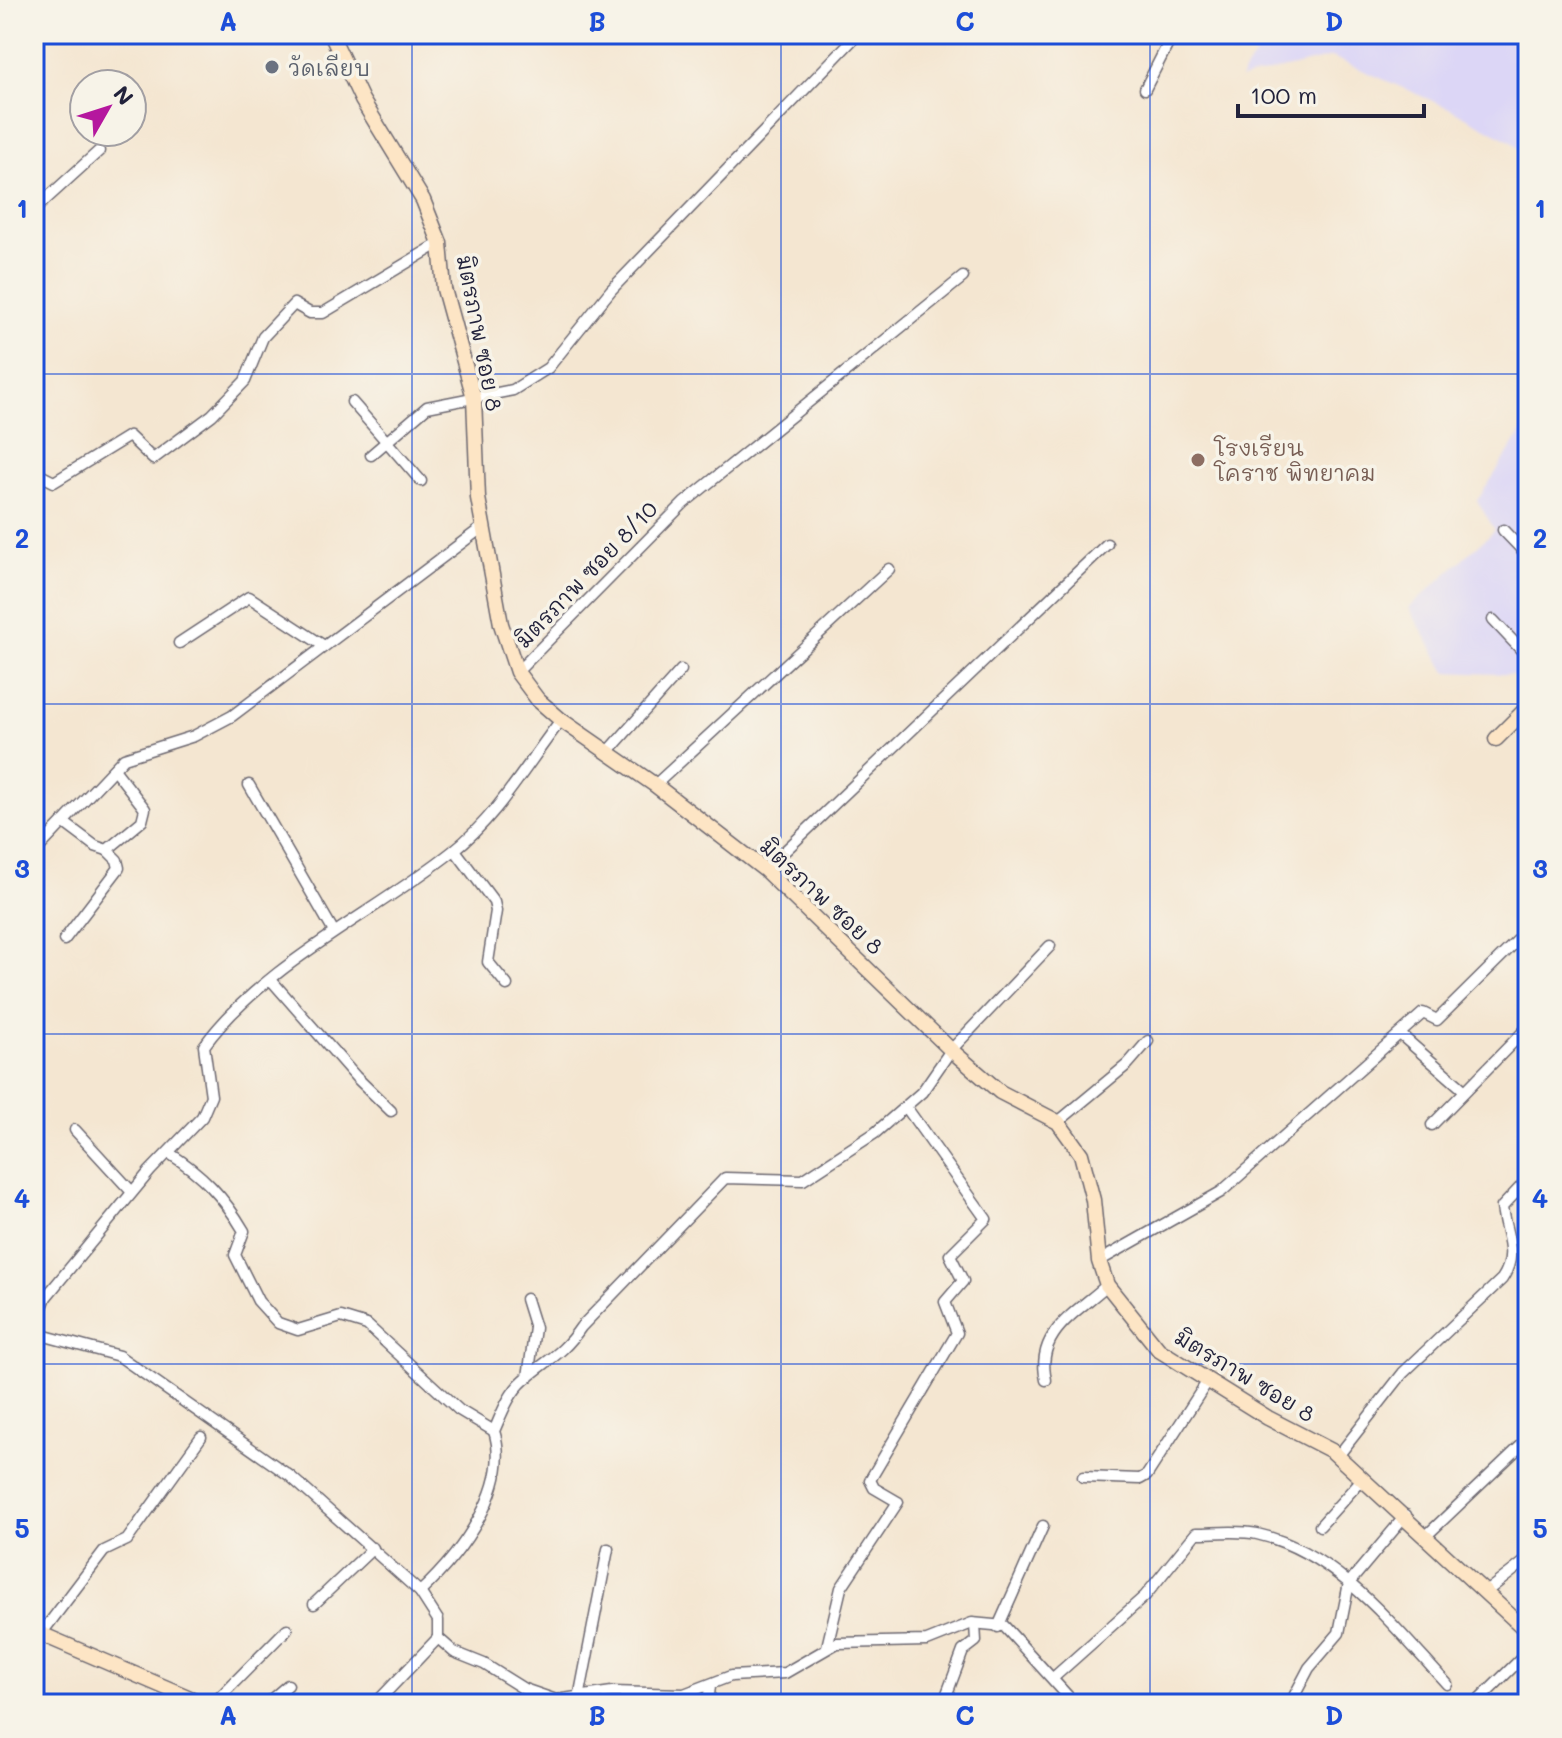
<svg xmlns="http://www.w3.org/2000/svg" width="1562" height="1738" viewBox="0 0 1562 1738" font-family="Mali,'Playpen Sans Thai',sans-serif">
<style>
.built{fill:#dcd6f6}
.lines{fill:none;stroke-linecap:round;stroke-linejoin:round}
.street-casing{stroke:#6c6770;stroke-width:13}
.secondary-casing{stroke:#6c6770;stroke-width:17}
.street{stroke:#fff;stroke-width:10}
.secondary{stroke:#fde5c5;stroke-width:14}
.grid{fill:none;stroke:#1d4ed8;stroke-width:2;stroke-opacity:0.55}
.worship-dot{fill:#6b7280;stroke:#f7f3e8;stroke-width:3}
.education-dot{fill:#8d6e63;stroke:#f7f3e8;stroke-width:3}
.labels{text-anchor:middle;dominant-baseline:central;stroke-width:7;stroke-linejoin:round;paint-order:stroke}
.worship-label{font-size:22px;fill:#5b616d;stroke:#f7f3e8;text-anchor:start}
.street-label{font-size:22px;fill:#22223b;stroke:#f7f3e8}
.education-label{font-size:22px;fill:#785e54;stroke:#f7f3e8;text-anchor:start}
.neatline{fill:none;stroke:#1d4ed8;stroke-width:3}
.grid-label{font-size:26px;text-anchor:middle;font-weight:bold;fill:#1d4ed8}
</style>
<rect width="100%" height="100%" fill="#f7f3e8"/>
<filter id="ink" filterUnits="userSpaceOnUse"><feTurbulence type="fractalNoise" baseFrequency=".0125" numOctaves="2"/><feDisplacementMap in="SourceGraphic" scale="16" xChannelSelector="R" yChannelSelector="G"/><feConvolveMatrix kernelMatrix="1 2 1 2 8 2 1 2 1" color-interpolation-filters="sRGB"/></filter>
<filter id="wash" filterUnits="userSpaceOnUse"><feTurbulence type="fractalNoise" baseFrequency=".006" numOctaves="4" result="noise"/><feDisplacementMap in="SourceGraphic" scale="32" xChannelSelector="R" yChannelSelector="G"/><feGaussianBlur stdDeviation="1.8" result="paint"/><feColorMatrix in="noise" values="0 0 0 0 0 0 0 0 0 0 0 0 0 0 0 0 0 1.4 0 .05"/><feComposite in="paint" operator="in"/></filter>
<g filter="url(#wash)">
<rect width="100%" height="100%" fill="#f4e6d1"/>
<g class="built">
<path d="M1268 34H1528V159L1512 142 1449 108 1332 57 1240 79Z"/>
<path d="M1528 423V672L1523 675 1446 672 1409 608 1495 530 1477 501Z"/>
</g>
</g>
<g filter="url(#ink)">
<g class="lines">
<defs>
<g id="street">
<path d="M1145 89 1173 34"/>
<path d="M34 210 99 151"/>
<path d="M352 402 421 481"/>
<path d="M371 455 427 407 513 390 548 368 611 290 858 34"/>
<path d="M34 472 54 482 129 436 153 459 212 415 245 381 263 337 294 304 310 313H323L440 243"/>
<path d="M1503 530 1528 556"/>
<path d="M1493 620 1528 657"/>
<path d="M179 643 249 597 324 646"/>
<path d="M517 672 684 503 963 277"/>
<path d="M608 752 681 670"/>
<path d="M249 785 334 932"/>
<path d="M655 785 889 569"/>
<path d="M63 822 95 846 107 850 142 821 145 809 114 769"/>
<path d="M455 850 494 902 496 911 488 962 507 985"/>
<path d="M34 853 124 758 194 736 232 716 484 526"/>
<path d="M765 870 1107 544"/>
<path d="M64 940 119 868 117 860 107 850"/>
<path d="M272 981 356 1077 391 1111"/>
<path d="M1401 1035 1464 1090"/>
<path d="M1058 1122 1128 1064 1148 1041"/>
<path d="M1432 1125 1528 1027"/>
<path d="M75 1130 132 1192"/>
<path d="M169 1153C202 1174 224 1197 244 1231L235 1255 258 1301 278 1323 298 1330 341 1317 367 1325 459 1410 494 1431"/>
<path d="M1099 1261 1221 1192 1423 1013 1437 1020 1528 930"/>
<path d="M526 1299 535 1328 528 1377"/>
<path d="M34 1327 46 1297 150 1171 202 1117 211 1096 204 1046C263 965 375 913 453 851 498 816 526 765 561 720"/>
<path d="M34 1333 119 1356 290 1476 420 1592 438 1620V1638L454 1652 484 1664 524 1689 556 1700 612 1692 684 1694 731 1676 785 1673 837 1643 927 1641 972 1623 1004 1626 1075 1704"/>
<path d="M1046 1380C1035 1333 1075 1314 1107 1285"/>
<path d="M1338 1456 1403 1373 1502 1279C1519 1253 1505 1235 1502 1207L1528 1179"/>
<path d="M1083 1477 1140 1479 1147 1475 1207 1382"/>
<path d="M1320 1526 1363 1478"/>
<path d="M1427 1535 1528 1439"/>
<path d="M1487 1591 1528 1559"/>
<path d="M420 1592C460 1555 512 1487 494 1431 502 1413 509 1393 524 1380 548 1359 562 1355 581 1327L725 1178 803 1180 875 1133 922 1092 951 1050 1050 946"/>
<path d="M314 1604 373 1548"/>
<path d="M998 1627 1043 1526"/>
<path d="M41 1634 104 1551 127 1540 201 1437"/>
<path d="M827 1647 841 1588 898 1502 874 1488 870 1480 957 1333 945 1302 963 1281 950 1255 986 1219 906 1107"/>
<path d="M1053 1678 1145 1596 1196 1533C1215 1533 1239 1530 1257 1534 1337 1552 1395 1628 1447 1684"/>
<path d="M580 1693 608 1549"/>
<path d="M945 1699 963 1651 976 1641 975 1624"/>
<path d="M213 1704 287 1629"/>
<path d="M266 1704 288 1685"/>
<path d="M375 1704 438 1638"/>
<path d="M708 1704 710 1686"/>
<path d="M1290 1704 1309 1668 1339 1633 1349 1583 1406 1515"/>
<path d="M1475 1704 1528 1652"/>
</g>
<g id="secondary">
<path d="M331 34 362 100 423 200 440 243 444 289 474 398 478 498 501 624 517 672 538 700 561 720 655 785 765 870 951 1050 1000 1092 1058 1122 1081 1154 1093 1200 1099 1261 1107 1285 1159 1350 1268 1418 1332 1451 1528 1632"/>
<path d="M1496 739 1528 707"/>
<path d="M34 1631 204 1704"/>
</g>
</defs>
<use href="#street" class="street-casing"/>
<use href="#secondary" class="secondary-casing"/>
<use href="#street" class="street"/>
<use href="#secondary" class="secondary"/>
</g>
</g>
<path class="grid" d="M412 34V1704M781 34V1704M1150 34V1704M34 374H1528M34 704H1528M34 1034H1528M34 1364H1528"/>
<circle class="worship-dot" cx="272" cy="67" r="8"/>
<circle class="education-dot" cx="1198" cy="460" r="8"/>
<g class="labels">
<g class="worship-label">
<text x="288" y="67">วัดเลียบ</text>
</g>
<g class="street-label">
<text transform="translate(480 333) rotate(79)">มิตรภาพ ซอย 8</text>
<text transform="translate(586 574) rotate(-46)">มิตรภาพ ซอย 8/10</text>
<text transform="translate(822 896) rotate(43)">มิตรภาพ ซอย 8</text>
<text transform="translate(1245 1375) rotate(31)">มิตรภาพ ซอย 8</text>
</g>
<g class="education-label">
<text x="1214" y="447">โรงเรียน<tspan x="1214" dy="25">โคราช พิทยาคม</tspan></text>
</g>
</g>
<rect width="1562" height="1738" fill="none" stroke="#f7f3e8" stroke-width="88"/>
<g transform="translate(108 108) rotate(51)"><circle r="38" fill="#f7f3e8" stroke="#a29fa3" stroke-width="2"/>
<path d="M0-6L14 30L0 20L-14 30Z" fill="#b5179e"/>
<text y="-12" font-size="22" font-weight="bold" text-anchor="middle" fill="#22223b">N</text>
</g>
<path d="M1238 104v12h186v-12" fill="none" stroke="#22223b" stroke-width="4"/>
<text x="1250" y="104" font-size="24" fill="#22223b" stroke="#f7f3e8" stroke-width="6" paint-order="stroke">100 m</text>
<rect x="44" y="44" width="1474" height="1650" class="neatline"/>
<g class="grid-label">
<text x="228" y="31">A</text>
<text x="597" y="31">B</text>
<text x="965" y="31">C</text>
<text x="1334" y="31">D</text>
<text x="22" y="218">1</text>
<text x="1540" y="218">1</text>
<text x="22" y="548">2</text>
<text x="1540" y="548">2</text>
<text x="22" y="878">3</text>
<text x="1540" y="878">3</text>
<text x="22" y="1208">4</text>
<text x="1540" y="1208">4</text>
<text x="22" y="1538">5</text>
<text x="1540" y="1538">5</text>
<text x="228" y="1725">A</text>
<text x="597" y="1725">B</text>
<text x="965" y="1725">C</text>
<text x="1334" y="1725">D</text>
</g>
</svg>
